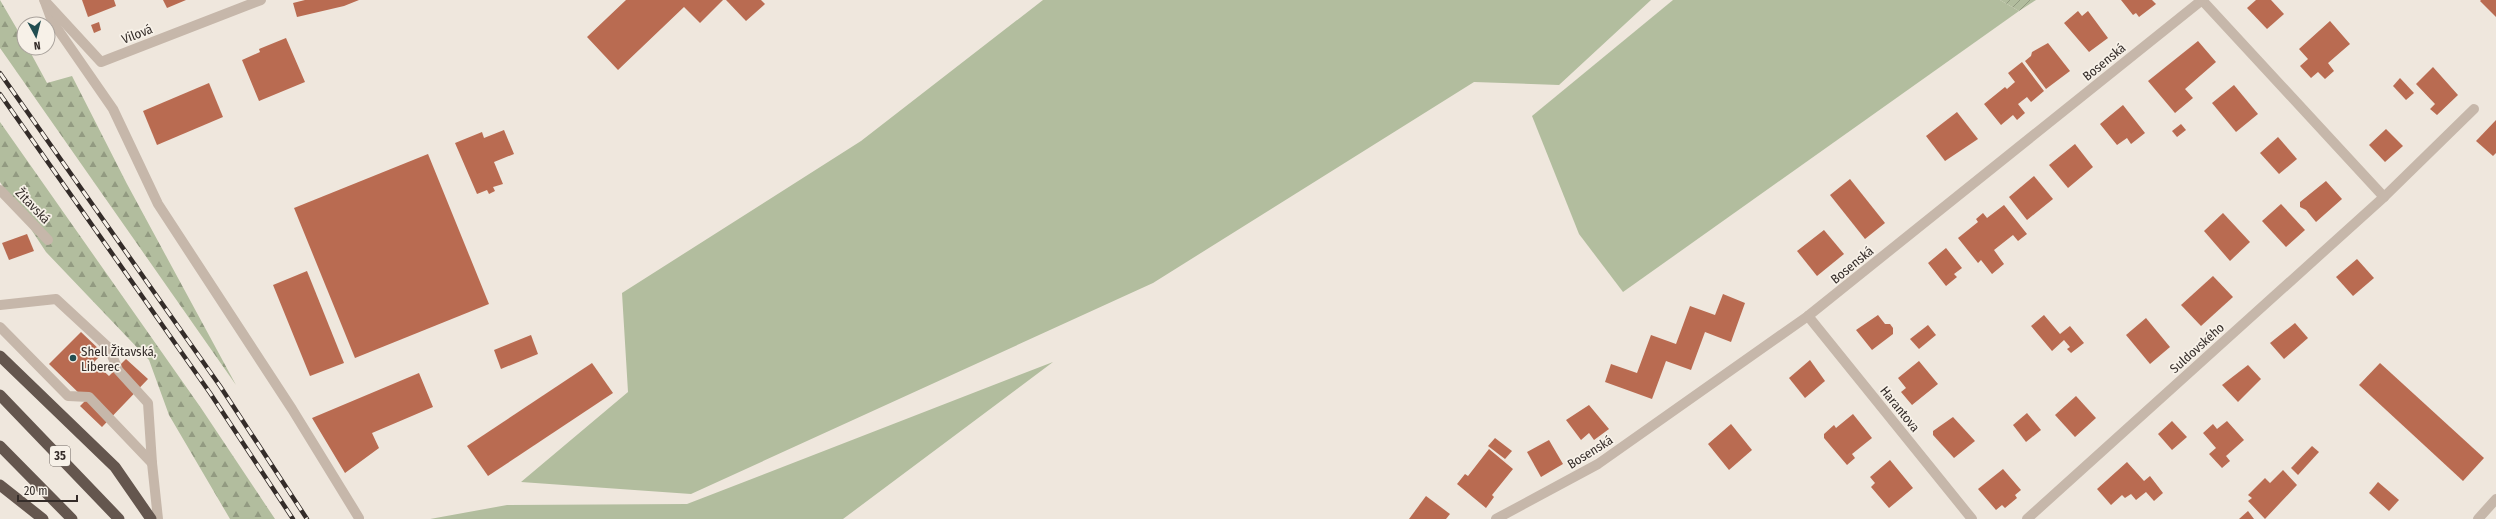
<svg xmlns="http://www.w3.org/2000/svg" width="2496" height="519" viewBox="0 0 2496 519" font-family="'Fira Sans Condensed',sans-serif">
<style>
.grass{fill:#b2bd9e}
.forest{fill:url(#forest-firs)}
.garden{fill:url(#garden-furrows)}
.building{fill:#b96b51}
.lines{fill:none;stroke-linecap:round;stroke-linejoin:round}
.service{stroke:#c6b7aa;stroke-width:10}
.minor{stroke:#c6b7aa;stroke-width:10}
.trunk{stroke:#64564e;stroke-width:11}
.rail-casing{stroke:#342c29;stroke-width:4.5}
.rail{stroke:#f7f1e8;stroke-width:3;stroke-dasharray:9;stroke-linecap:butt}
.poi-dot{fill:#224e51;stroke:#f7f1e8;stroke-width:1.5}
.labels{text-anchor:middle;dominant-baseline:central;stroke-width:3.5;stroke-linejoin:round;paint-order:stroke}
.shield{fill:#f7f1e8;stroke:#6e6762;stroke-width:1}
.shield-label{font-size:12px;font-weight:bold;fill:#342c29}
.street-label{font-size:13px;fill:#342c29;stroke:#f7f1e8}
.poi-label{font-size:13px;fill:#342c29;stroke:#f7f1e8;text-anchor:start}
</style>
<defs>
<pattern id="forest-firs" width="22" height="20" patternUnits="userSpaceOnUse"><rect width="22" height="20" fill="#b2bd9e"/><path d="M5 1l3.5 6h-7zM16 11l3.5 6h-7z" fill="#929a81"/></pattern>
<pattern id="garden-furrows" width="10" height="10" patternUnits="userSpaceOnUse"><rect width="10" height="10" fill="#b2bd9e"/><path d="M-1 1l2-2M0 10L10 0M9 11l2-2" fill="none" stroke="#929a81"/></pattern>
</defs>
<rect width="100%" height="100%" fill="#efe7dd"/>
<g class="grass">
<path d="M1043 0H1651L1559 85 1474 82 1153 283 691 494 521 482 628 392 622 293 861 141Z"/>
<path d="M1673 0H2000L2019 11 1623 292 1579 234 1532 116Z"/>
<path d="M1053 362 843 519H430L507 505 687 504Z"/>
</g>
<g class="forest">
<path d="M0 0 24 41V48H28L47 83 72 76 127 184 236 385 0 48Z"/>
<path d="M0 122 201 408 275 519H230L169 415 149 360 46 252 0 182Z"/>
</g>
<path class="garden" d="M2000 0H2036L2019 11Z"/>
<g class="building">
<path d="M82 0H114L116 6 88 17Z"/>
<path d="M163 0H186L167 8Z"/>
<path d="M305 0H359L344 6 297 17 293 3Z"/>
<path d="M626 0H723L700 23 684 7 618 70 587 37Z"/>
<path d="M726 0H761L765 4 746 21Z"/>
<path d="M2121 0H2152L2156 4 2139 17 2136 13 2133 15Z"/>
<path d="M2256 0H2271L2284 14 2267 29 2247 8Z"/>
<path d="M2481 0H2496V17L2480 1Z"/>
<path d="M2078 11 2082 16 2088 11 2108 38 2089 52 2064 23Z"/>
<path d="M2330 21 2350 44 2328 63 2334 71 2325 79 2318 72 2311 78 2300 66 2308 59 2299 49Z"/>
<path d="M99 22 101 30 94 33 91 25Z"/>
<path d="M286 38 305 82 259 101 242 60 260 52 259 49Z"/>
<path d="M2198 41 2216 62 2185 89 2193 98 2175 113 2148 81Z"/>
<path d="M2048 43 2070 71 2046 89 2025 61 2031 56 2032 52Z"/>
<path d="M2022 62 2044 91 2031 102 2027 97 2018 104 2025 113 2017 120 2013 115 2001 125 1984 104 2005 87 2010 92 2007 89 2015 82 2008 73Z"/>
<path d="M2433 67 2458 95 2437 115 2430 109 2435 104 2416 84Z"/>
<path d="M2400 78 2414 93 2406 100 2393 86Z"/>
<path d="M209 83 223 117 157 145 143 111Z"/>
<path d="M2234 85 2258 114 2236 132 2212 103Z"/>
<path d="M2123 105 2145 133 2131 144 2127 138 2117 145 2100 124Z"/>
<path d="M1957 112 1978 139 1945 161 1926 136Z"/>
<path d="M2496 120V153L2493 156 2476 141Z"/>
<path d="M2181 124 2186 130 2177 137 2172 131Z"/>
<path d="M2386 129 2403 146 2385 162 2369 145Z"/>
<path d="M504 130 514 154 494 162 503 184 493 187 495 191 489 194 487 190 477 194 455 143 482 132 484 138Z"/>
<path d="M2278 137 2297 159 2279 174 2260 153Z"/>
<path d="M2075 144 2093 167 2068 188 2049 165Z"/>
<path d="M428 154 489 304 355 358 294 208Z"/>
<path d="M2034 176 2053 199 2027 220 2009 197Z"/>
<path d="M1850 179 1885 223 1865 239 1830 195Z"/>
<path d="M2326 181 2342 199 2316 222 2306 210 2300 207V202Z"/>
<path d="M2281 204 2305 230 2286 247 2262 221Z"/>
<path d="M2004 205 2027 234 2018 241 2013 235 1994 250 2004 264 1992 274 1981 260 1978 263 1958 238 1978 222 1976 219 1983 213 1987 218Z"/>
<path d="M2223 213 2250 242 2230 261 2204 231Z"/>
<path d="M1824 230 1844 254 1817 276 1797 251Z"/>
<path d="M27 234 34 251 9 260 2 243Z"/>
<path d="M1946 248 1962 268 1954 274 1957 277 1946 286 1928 263Z"/>
<path d="M2357 259 2374 278 2353 296 2336 277Z"/>
<path d="M307 271 344 363 310 376 273 285Z"/>
<path d="M2213 276 2233 297 2201 326 2181 305Z"/>
<path d="M1723 294 1745 303 1731 342 1705 332 1691 370 1666 361 1652 399 1605 382 1611 364 1637 373 1651 335 1676 344 1690 306 1715 315Z"/>
<path d="M1878 315 1885 324H1890L1893 328V334L1872 350 1856 330Z"/>
<path d="M2044 315 2060 334 2070 326 2084 343 2071 353 2067 349 2070 347 2064 340 2052 351 2031 326Z"/>
<path d="M2146 318 2170 347 2150 364 2126 335Z"/>
<path d="M2295 323 2308 338 2284 359 2270 343Z"/>
<path d="M1928 325 1936 335 1919 349 1910 339Z"/>
<path d="M81 332 103 353 94 362 109 376 126 359 148 379 102 427 80 406 86 400 49 364Z"/>
<path d="M531 335 538 354 501 369 494 350Z"/>
<path d="M1810 360 1825 381 1805 398 1789 378Z"/>
<path d="M1919 361 1938 384 1912 405 1901 392 1906 388 1898 378Z"/>
<path d="M592 363 613 393 488 476 467 446Z"/>
<path d="M2380 363 2484 458 2463 481 2359 385Z"/>
<path d="M2248 365 2261 379 2238 402 2222 385Z"/>
<path d="M419 373 433 407 372 433 379 448 345 473 312 418Z"/>
<path d="M2076 396 2096 418 2075 437 2055 415Z"/>
<path d="M1589 405 1609 429 1594 440 1589 433 1581 440 1566 420Z"/>
<path d="M2027 413 2041 430 2026 442 2013 425Z"/>
<path d="M1853 414 1872 438 1852 454 1855 458 1847 465 1824 438V434L1834 425 1836 428Z"/>
<path d="M1953 417 1975 441 1954 458 1933 435V431Z"/>
<path d="M2172 421 2187 437 2172 450 2158 434Z"/>
<path d="M2227 421 2244 440 2226 456 2230 461 2222 468 2209 454 2216 448 2203 433 2213 424 2217 429Z"/>
<path d="M1731 424 1752 450 1729 470 1708 444Z"/>
<path d="M1495 438 1512 451 1505 459 1488 446Z"/>
<path d="M1549 440 1563 464 1541 477 1527 452Z"/>
<path d="M2312 446 2319 452 2298 475 2291 468Z"/>
<path d="M1489 449 1513 469 1492 495 1494 497 1486 508 1457 484 1465 474 1468 476Z"/>
<path d="M1890 460 1913 488 1889 508 1871 487 1875 483 1870 477Z"/>
<path d="M2127 462 2144 481 2150 476 2163 493 2154 501 2146 492 2136 500 2131 494 2125 498 2122 495 2111 505 2097 489Z"/>
<path d="M2003 469 2021 490 2015 495 2017 498 2005 508 2002 505 1996 510 1978 489Z"/>
<path d="M2283 470 2297 485 2265 519 2248 501 2252 498 2248 495 2265 478 2270 483Z"/>
<path d="M2378 482 2399 500 2389 511 2369 493Z"/>
<path d="M1426 496 1450 514 1446 519H1409Z"/>
<path d="M2248 511 2254 519H2239Z"/>
</g>
<g class="lines">
<g class="service">
<path d="M45 2 52 21 113 109 158 204 292 409 359 518"/>
<path d="M0 305 56 299 109 348 118 370 148 403 152 463 158 519"/>
<path d="M0 327 68 396 89 397 152 463"/>
</g>
<g class="minor">
<path d="M44 0 101 62 261 0"/>
<path d="M2202 0 2384 197"/>
<path d="M0 190 48 240"/>
<path d="M1808 316 1972 519"/>
<path d="M1496 519 1598 464 1808 316 2202 0"/>
<path d="M2027 519 2384 197 2474 109"/>
<path d="M2478 519 2496 499"/>
</g>
<g class="trunk">
<path d="M0 356 115 467 151 519"/>
<path d="M0 395 119 519"/>
<path d="M0 446 72 519"/>
<path d="M0 485 43 519"/>
</g>
<defs>
<g id="rail">
<path d="M0 73 220 386 307 519"/>
<path d="M0 94 210 393 293 519"/>
</g>
</defs>
<use href="#rail" class="rail-casing"/>
<use href="#rail" class="rail"/>
</g>
<circle class="poi-dot" cx="73" cy="358" r="4"/>
<g class="labels">
<rect class="shield" x="50" y="446" width="20" height="20" rx="3"/>
<g class="shield-label">
<text x="60" y="456">35</text>
</g>
<g class="street-label">
<text transform="translate(137 34) rotate(-21)">Vilová</text>
<text transform="translate(2104 62) rotate(-39)">Bosenská</text>
<text transform="translate(33 206) rotate(46)">Žitavská</text>
<text transform="translate(1852 265) rotate(-39)">Bosenská</text>
<text transform="translate(2197 348) rotate(-42)">Suldovského</text>
<text transform="translate(1900 409) rotate(51)">Harantova</text>
<text transform="translate(1590 452) rotate(-32)">Bosenská</text>
</g>
<g class="poi-label">
<text x="81" y="351">Shell Žitavská,<tspan x="81" dy="15">Liberec</tspan></text>
</g>
</g>
<g transform="translate(36 36) rotate(173)"><circle r="19" fill="#f7f1e8" stroke="#a9a29c"/>
<path d="M0-3L7 15L0 10L-7 15Z" fill="#224e51"/>
<text y="-6" font-size="11" font-weight="bold" text-anchor="middle" fill="#342c29">N</text>
</g>
<path d="M18 495v6h59v-6" fill="none" stroke="#342c29" stroke-width="2"/>
<text x="24" y="495" font-size="12" fill="#342c29" stroke="#f7f1e8" stroke-width="3" paint-order="stroke">20 m</text>
</svg>
